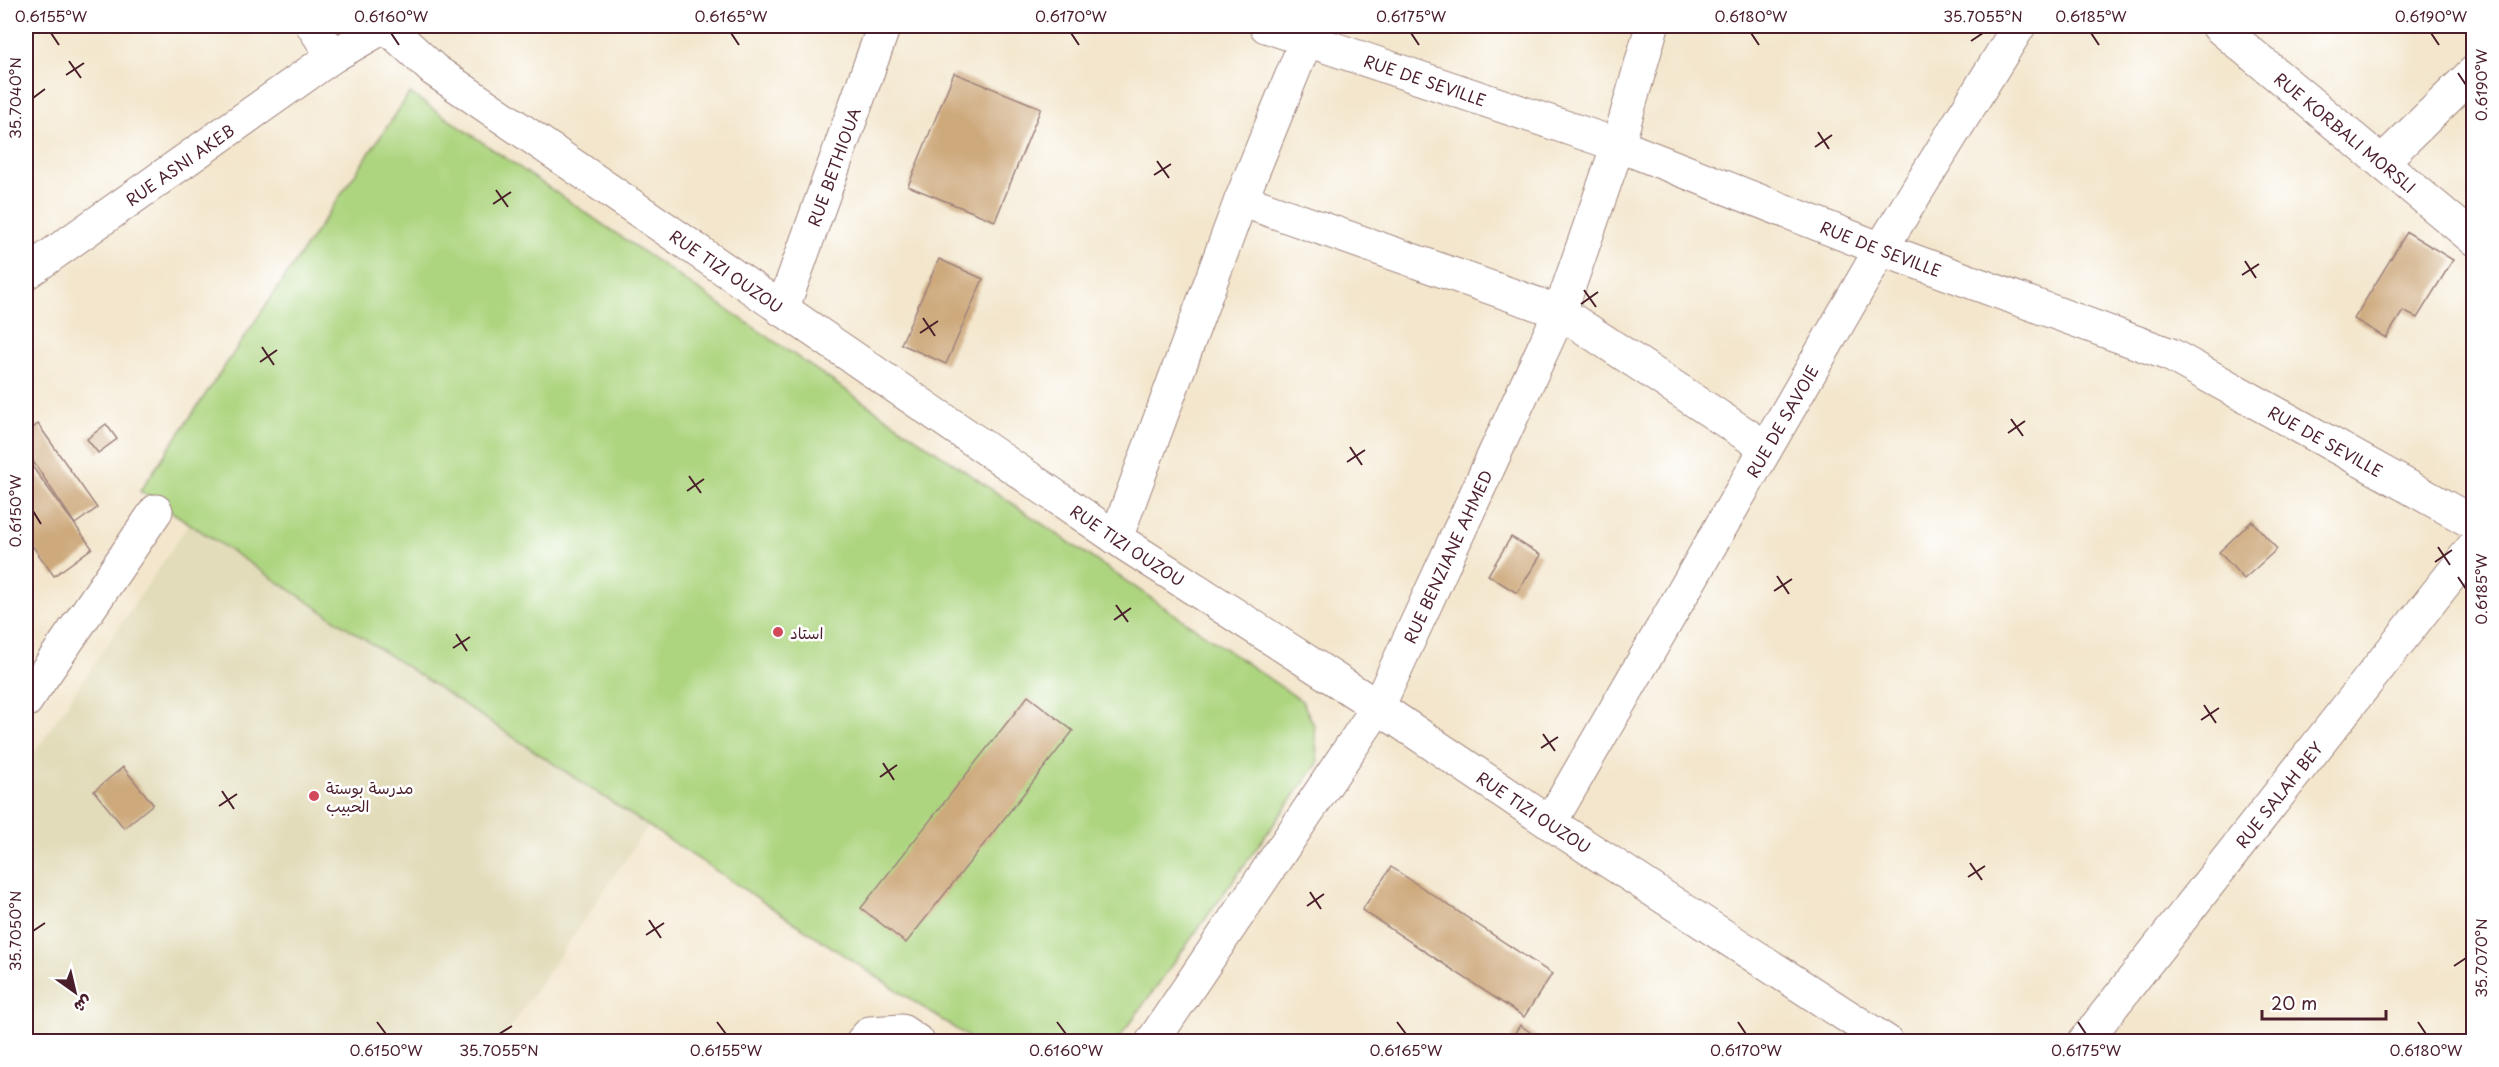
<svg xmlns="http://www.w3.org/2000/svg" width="2499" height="1067" viewBox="0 0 2499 1067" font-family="'Playpen Sans','Playpen Sans Arabic',sans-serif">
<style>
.built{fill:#e2dcba}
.green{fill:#add580;stroke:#7c7a56;stroke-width:1.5}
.building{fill:#cda97b}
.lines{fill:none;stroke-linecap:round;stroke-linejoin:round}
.minor-casing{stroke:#9e827c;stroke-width:35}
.minor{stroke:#fff;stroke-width:33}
.ticks{fill:none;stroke:#4a1f2b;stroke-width:2}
.poi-dot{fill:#d1495b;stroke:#fff;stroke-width:2}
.labels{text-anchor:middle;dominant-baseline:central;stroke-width:5;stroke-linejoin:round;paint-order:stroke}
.street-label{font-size:16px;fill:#4a1f2b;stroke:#fff}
.poi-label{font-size:16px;fill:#4a1f2b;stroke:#fff;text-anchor:start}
.neatline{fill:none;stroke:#4a1f2b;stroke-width:2}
.ticks-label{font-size:15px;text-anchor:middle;fill:#4a1f2b}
</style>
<rect width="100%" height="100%" fill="#fff"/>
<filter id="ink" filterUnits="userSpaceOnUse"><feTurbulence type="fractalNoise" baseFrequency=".0167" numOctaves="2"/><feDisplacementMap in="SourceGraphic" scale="12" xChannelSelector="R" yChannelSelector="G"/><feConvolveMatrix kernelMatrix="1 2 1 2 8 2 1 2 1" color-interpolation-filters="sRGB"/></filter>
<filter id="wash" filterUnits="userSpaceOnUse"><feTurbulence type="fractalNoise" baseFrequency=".008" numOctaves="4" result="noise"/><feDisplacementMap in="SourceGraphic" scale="24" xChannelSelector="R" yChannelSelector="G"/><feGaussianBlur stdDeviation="1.35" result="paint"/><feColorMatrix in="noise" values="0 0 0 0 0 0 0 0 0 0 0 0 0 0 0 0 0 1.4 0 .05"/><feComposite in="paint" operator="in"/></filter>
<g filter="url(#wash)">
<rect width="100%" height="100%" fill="#f3e6cc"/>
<path class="built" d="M190 522 648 826 501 1041 26 1042V765Z"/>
<path class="green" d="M410 93 1302 701 1314 725 1318 763 1117 1041H974L140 491Z"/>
<g id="blocks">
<g class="building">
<path d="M954 73 1041 108 995 221 908 186Z"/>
<path d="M2407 232 2453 260 2417 318 2403 311 2386 338 2354 319Z"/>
<path d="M939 259 983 279 946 364 901 344Z"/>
<path d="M38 424 97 508 75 524 26 451V433Z"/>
<path d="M106 424 117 439 98 453 87 439Z"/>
<path d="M26 458 92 548 54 576 26 537Z"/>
<path d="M2252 521 2277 549 2244 579 2219 552Z"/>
<path d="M1511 537 1541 555 1517 593 1488 575Z"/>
<path d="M1028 696 1073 731 906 943 861 908Z"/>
<path d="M123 767 153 804 124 828 94 791Z"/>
<path d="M1391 867 1552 974 1524 1017 1362 910Z"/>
<path d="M1520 1025 1544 1042H1509Z"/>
</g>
</g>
</g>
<g filter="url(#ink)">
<use href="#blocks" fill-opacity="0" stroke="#9e827c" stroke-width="1.5"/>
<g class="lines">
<defs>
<g id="minor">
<path d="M313 26 333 56"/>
<path id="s1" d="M386 26 434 70 1128 546 1378 707 1550 823 1887 1042"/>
<path id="s2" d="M1266 26 1618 145 1881 249 2171 355 2474 523"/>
<path id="s3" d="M2218 26 2474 239"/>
<path d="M2382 162 2474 72"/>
<path d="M1241 200 1560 312 1765 447"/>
<path id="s4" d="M26 273 333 56 385 26"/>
<path id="s5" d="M782 310 884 26"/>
<path d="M1116 538 1241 200 1312 26"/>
<path d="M26 701 156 511"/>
<path id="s6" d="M1550 823 1881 249 2019 26"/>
<path d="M862 1042 870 1033 902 1031 918 1042"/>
<path id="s7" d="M1152 1042 1378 707 1560 312 1618 145 1652 26"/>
<path id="s8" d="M2084 1042 2474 546"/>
</g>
</defs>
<use href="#minor" class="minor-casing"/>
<use href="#minor" class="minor"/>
</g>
</g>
<path class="ticks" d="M51 33 59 45M391 33 399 45M731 33 739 45M1071 33 1079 45M1411 33 1419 45M1751 33 1759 45M2091 33 2099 45M2431 33 2439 45M1971 41 1983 33M69 61 81 78M2458 73 2466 85M66 75 84 63M33 98 45 89M1818 132 1829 149M1815 147 1832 135M1157 161 1169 178M1154 175 1171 164M496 190 508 207M493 204 511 192M2245 261 2256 278M2242 275 2259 264M1584 290 1596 307M1581 304 1598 292M923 318 935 336M920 333 938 321M262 347 274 365M260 362 277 350M2011 419 2023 436M2008 433 2025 421M1350 447 1362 465M1347 462 1365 450M689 476 701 493M687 491 704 479M33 511 41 524M2438 547 2450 565M2435 562 2452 550M1777 576 1789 594M2458 577 2466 589M1774 591 1792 579M1116 605 1128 622M1114 620 1131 608M456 634 467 651M453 648 470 637M2204 705 2216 723M2201 720 2219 708M1543 734 1555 751M1541 748 1558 737M883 763 894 780M880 777 897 765M222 791 234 809M219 806 237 794M1970 863 1982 880M1968 877 1985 866M1310 892 1321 909M1307 906 1324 894M649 920 661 938M33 931 45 923M646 935 664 923M2454 966 2466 958M377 1022 386 1034M717 1022 726 1034M1057 1022 1066 1034M1397 1022 1406 1034M1738 1022 1746 1034M2078 1022 2086 1034M2418 1022 2426 1034M499 1034 512 1026"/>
<g class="poi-dot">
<circle cx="778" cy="632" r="6"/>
<circle cx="314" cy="796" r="6"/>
</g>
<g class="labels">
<g class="street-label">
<text stroke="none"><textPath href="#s2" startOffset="168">RUE DE SEVILLE</textPath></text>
<text stroke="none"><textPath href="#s3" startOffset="166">RUE KORBALI MORSLI</textPath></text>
<text stroke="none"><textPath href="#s4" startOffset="188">RUE ASNI AKEB</textPath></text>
<text stroke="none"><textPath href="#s5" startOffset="152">RUE BETHIOUA</textPath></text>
<text stroke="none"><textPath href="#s2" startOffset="654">RUE DE SEVILLE</textPath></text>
<text stroke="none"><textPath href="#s1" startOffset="420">RUE TIZI OUZOU</textPath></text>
<text stroke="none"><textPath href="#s6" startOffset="464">RUE DE SAVOIE</textPath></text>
<text stroke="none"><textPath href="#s2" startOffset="1140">RUE DE SEVILLE</textPath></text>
<text stroke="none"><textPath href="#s1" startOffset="906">RUE TIZI OUZOU</textPath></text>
<text stroke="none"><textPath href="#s7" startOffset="570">RUE BENZIANE AHMED</textPath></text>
<text stroke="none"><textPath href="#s8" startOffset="315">RUE SALAH BEY</textPath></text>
<text stroke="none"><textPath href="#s1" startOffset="1392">RUE TIZI OUZOU</textPath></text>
</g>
<g class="poi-label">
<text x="790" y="632">استاد</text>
<text x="326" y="787">مدرسة بوستة<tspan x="326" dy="18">الحبيب</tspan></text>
</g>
</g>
<rect width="2499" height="1067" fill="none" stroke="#fff" stroke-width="66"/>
<g transform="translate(75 992) rotate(146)" stroke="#ffffff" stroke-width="4.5" paint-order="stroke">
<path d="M0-4.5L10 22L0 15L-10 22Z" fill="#4a1f2b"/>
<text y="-9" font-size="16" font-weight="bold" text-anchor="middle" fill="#4a1f2b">ش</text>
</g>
<path d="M2262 1010v9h124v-9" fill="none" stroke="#4a1f2b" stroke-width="3"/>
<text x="2271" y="1010" font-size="18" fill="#4a1f2b" stroke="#ffffff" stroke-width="4.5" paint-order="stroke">20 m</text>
<rect x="33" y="33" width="2433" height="1001" class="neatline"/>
<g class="ticks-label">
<text x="51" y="22">0.6155°W</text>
<text x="391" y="22">0.6160°W</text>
<text x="731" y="22">0.6165°W</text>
<text x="1071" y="22">0.6170°W</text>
<text x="1411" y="22">0.6175°W</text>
<text x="1751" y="22">0.6180°W</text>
<text x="1983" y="22">35.7055°N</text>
<text x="2091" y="22">0.6185°W</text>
<text x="2431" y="22">0.6190°W</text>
<text transform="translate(2482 85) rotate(-90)" y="5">0.6190°W</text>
<text transform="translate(16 98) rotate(-90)" y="5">35.7040°N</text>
<text transform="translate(16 511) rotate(-90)" y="5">0.6150°W</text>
<text transform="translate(2482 589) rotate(-90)" y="5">0.6185°W</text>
<text transform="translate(16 931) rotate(-90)" y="5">35.7050°N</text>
<text transform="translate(2482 958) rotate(-90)" y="5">35.7070°N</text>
<text x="386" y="1056">0.6150°W</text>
<text x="499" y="1056">35.7055°N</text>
<text x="726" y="1056">0.6155°W</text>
<text x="1066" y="1056">0.6160°W</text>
<text x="1406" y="1056">0.6165°W</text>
<text x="1746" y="1056">0.6170°W</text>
<text x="2086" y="1056">0.6175°W</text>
<text x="2426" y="1056">0.6180°W</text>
</g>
</svg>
